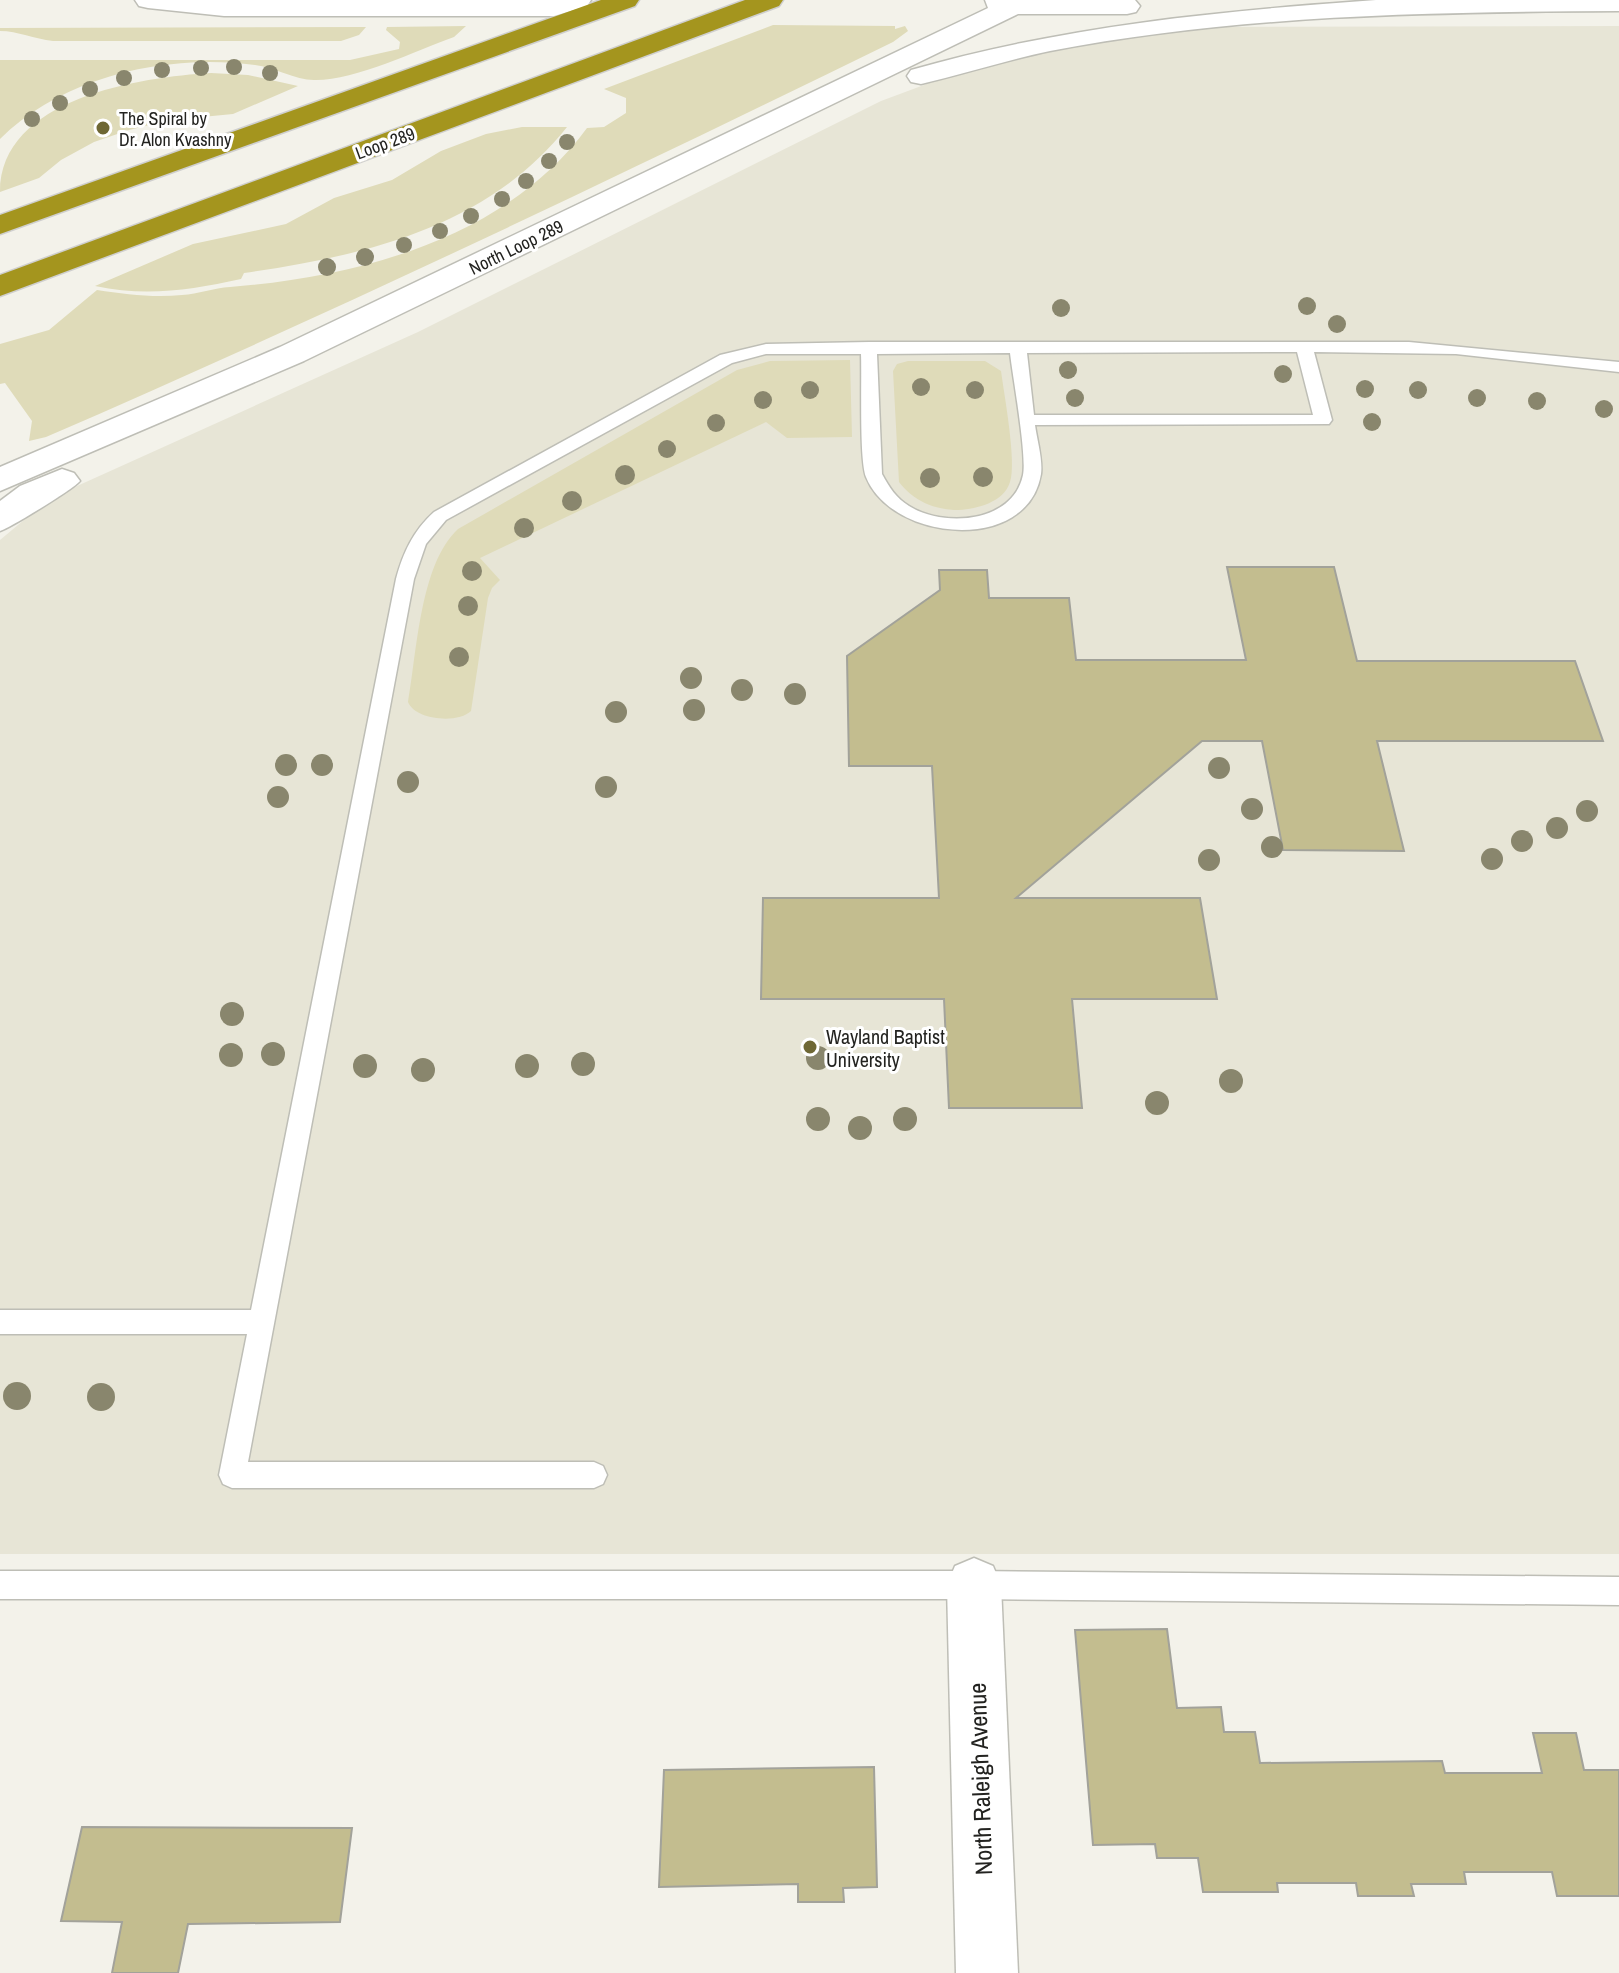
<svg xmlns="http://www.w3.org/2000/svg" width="1619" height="1973" viewBox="0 0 1619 1973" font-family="'Archivo Narrow',sans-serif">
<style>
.built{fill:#e7e5d6}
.green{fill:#dfdbb9}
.building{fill:#c3bd8f;stroke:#a2a29a;stroke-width:2}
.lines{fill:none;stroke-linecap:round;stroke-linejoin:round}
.service-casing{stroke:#bebeb6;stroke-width:3}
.minor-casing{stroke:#bebeb6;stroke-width:3}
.secondary-casing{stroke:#bebeb6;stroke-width:3}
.motorway-casing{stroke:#cfcfce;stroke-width:3}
.service{fill:#fff;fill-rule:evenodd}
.minor{fill:#fff;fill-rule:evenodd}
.secondary{fill:#fff;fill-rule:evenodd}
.motorway{fill:#a4951e;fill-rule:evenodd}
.tree{fill:#89866d}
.poi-dot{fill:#6e6734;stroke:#fff;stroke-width:3}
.labels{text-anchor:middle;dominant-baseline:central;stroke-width:6;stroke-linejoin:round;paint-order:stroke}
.far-poi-label{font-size:18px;fill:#232320;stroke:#fff;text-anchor:start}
.far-street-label{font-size:18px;fill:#232320;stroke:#fff}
.poi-label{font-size:20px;fill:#232320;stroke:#fff;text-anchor:start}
.near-street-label{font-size:24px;fill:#232320;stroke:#fff}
</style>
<rect width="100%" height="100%" fill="#f3f2ea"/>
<path class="built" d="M1619 26V1554H0V540L42 505 66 491 418 332 881 101 967 69 1014 55 1169 31 1217 27Z"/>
<g class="green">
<path d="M773 25 895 26V29L905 26 908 31 893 42C613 179 332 313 46 437L29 441 32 421 5 383 0 384V344L49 330 97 290C125 294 153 298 182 295 198 294 214 288 230 287 360 277 507 237 587 128L604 127 626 113V98L604 89Z"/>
<path d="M466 26 454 37C415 51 354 81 314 80 295 80 274 67 255 65 168 53 63 76 0 139V60H350L399 49 400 42 386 30 387 27Z"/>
<path d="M366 27 359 35 341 41H53C34 39 18 31 0 31V28Z"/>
<path d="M211 73 248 75 298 86 233 114 171 120 129 130 94 142 61 160 39 178 0 192C0 98 141 77 211 73Z"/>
<path d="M522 127H567C488 227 364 256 244 273L241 279C191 290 146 297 95 286L193 244 286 224 334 198 392 180 441 151 486 134Z"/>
<path d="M850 360 852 437 787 438 766 422 480 558 500 580 492 588 488 598 471 711C458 724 415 720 408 702 417 652 420 564 458 529L737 370 770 361Z"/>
<path d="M908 361H985L1001 371C1004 394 1017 463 1010 482 1004 502 977 509 959 510 934 510 914 501 899 482L893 371 897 364Z"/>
</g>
<g class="building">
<path d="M1227 567H1334L1357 661H1575L1603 741H1377L1404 851 1283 850 1262 741H1202L1016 898H1200L1217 999H1072L1082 1108H949L944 999H761L763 898H939L932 766H849L847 656 940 590 939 570H987L989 598H1069L1076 660H1246Z"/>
<path d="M1167 1629 1177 1708 1221 1707 1224 1732H1255L1260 1763 1442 1761 1445 1773H1542L1533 1733H1576L1584 1770H1619V1896H1557L1552 1872H1464L1466 1884H1411L1414 1896H1358L1356 1883H1277L1278 1892H1203L1198 1858H1157L1155 1844 1093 1845 1075 1630Z"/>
<path d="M874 1767 877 1887 843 1888 844 1902H798V1884L659 1887 664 1770Z"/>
<path d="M82 1827 352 1828 340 1922 188 1924 178 1973H112L122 1922 61 1921Z"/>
</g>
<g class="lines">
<defs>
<g id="service">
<path d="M869 342H1409L1619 362V372L1456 354 1314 352 1332 420 1329 424 1035 425C1037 440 1043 460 1041 474 1028 554 892 542 866 477 859 459 862 378 861 354H766L732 363 446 520 426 544 414 579 248 1462H594L603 1466 607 1475 603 1484 594 1488H232L223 1484 219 1475 247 1334H0V1310H251L396 579C403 553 413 531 434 512L720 355 766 344ZM1297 352 1313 415H1034L1027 353ZM1010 353C1013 379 1027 455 1023 475 1013 523 944 528 909 506 896 498 889 487 882 474L877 354Z"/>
<path d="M0 1571H974L1619 1577V1605L974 1599H0Z"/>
</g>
<path id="minor" d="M974 1558 993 1566 1001 1585 1018 1973H956L947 1585 955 1566Z"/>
<g id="secondary">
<path d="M135 0H591L587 6 554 16H224L148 8 139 6Z"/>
<path d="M985 0H1135L1140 6 1136 12 1127 14H1018L304 361 0 491V467L280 347 988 8Z"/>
<path d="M1376 0H1619V11C1430 12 1237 15 1050 51 1006 60 964 74 921 84L911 82 907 76 911 70C1064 26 1218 11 1376 0Z"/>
<path d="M62 469 74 473 80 481C75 488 10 528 0 531V501L20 486Z"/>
</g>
<g id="motorway">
<path d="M601 0H639L635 6 0 234V215Z"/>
<path d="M745 0H783L779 6 0 296V275Z"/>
</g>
</defs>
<use href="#service" class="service-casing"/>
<use href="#minor" class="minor-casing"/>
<use href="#secondary" class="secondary-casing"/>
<use href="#motorway" class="motorway-casing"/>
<use href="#service" class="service"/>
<use href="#minor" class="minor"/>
<use href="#secondary" class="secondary"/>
<use href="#motorway" class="motorway"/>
</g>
<g class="tree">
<circle cx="234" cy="67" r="8"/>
<circle cx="201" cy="68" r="8"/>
<circle cx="162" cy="70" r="8"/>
<circle cx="270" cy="73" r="8"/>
<circle cx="124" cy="78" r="8"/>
<circle cx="90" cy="89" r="8"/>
<circle cx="60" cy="103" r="8"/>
<circle cx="32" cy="119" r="8"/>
<circle cx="567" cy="142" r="8"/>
<circle cx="549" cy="161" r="8"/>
<circle cx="526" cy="181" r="8"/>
<circle cx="502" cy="199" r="8"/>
<circle cx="471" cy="216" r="8"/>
<circle cx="440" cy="231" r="8"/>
<circle cx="404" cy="245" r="8"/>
<circle cx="365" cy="257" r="9"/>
<circle cx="327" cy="267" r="9"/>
<circle cx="1307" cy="306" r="9"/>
<circle cx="1061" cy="308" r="9"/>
<circle cx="1337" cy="324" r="9"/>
<circle cx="1068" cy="370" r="9"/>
<circle cx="1283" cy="374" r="9"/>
<circle cx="921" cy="387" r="9"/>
<circle cx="1365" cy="389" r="9"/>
<circle cx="810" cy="390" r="9"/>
<circle cx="975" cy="390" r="9"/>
<circle cx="1418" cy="390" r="9"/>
<circle cx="1075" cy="398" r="9"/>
<circle cx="1477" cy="398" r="9"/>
<circle cx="763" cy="400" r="9"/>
<circle cx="1537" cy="401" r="9"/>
<circle cx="1604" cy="409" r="9"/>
<circle cx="1372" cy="422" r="9"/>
<circle cx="716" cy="423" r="9"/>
<circle cx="667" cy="449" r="9"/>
<circle cx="625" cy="475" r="10"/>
<circle cx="983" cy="477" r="10"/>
<circle cx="930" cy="478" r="10"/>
<circle cx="572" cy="501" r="10"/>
<circle cx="524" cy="528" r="10"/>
<circle cx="472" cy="571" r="10"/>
<circle cx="468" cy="606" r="10"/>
<circle cx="459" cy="657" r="10"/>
<circle cx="691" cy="678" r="11"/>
<circle cx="742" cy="690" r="11"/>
<circle cx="795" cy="694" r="11"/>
<circle cx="694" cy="710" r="11"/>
<circle cx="616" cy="712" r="11"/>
<circle cx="286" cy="765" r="11"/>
<circle cx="322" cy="765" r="11"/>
<circle cx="1219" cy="768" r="11"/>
<circle cx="408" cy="782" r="11"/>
<circle cx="606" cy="787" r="11"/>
<circle cx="278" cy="797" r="11"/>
<circle cx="1252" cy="809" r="11"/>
<circle cx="1587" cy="811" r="11"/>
<circle cx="1557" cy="828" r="11"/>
<circle cx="1522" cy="841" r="11"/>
<circle cx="1272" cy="847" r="11"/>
<circle cx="1492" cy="859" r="11"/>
<circle cx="1209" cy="860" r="11"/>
<circle cx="232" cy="1014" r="12"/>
<circle cx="273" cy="1054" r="12"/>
<circle cx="231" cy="1055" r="12"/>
<circle cx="818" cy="1058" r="12"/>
<circle cx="583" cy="1064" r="12"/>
<circle cx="365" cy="1066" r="12"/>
<circle cx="527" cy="1066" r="12"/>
<circle cx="423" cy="1070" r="12"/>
<circle cx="1231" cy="1081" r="12"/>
<circle cx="1157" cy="1103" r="12"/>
<circle cx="818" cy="1119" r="12"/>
<circle cx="905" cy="1119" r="12"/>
<circle cx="860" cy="1128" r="12"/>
<circle cx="17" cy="1396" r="14"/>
<circle cx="101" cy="1397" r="14"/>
</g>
<g class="poi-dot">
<circle cx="103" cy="128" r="8"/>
<circle cx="810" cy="1047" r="8"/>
</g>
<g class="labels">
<g class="far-poi-label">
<text x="119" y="118">The Spiral by<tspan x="119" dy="21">Dr. Alon Kvashny</tspan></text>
</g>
<g class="far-street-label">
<text transform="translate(385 143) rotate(-20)">Loop 289</text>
<text transform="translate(516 247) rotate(-26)">North Loop 289</text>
</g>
<g class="poi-label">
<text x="826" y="1036">Wayland Baptist<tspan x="826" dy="23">University</tspan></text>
</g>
<g class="near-street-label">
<text transform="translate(980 1779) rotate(-92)">North Raleigh Avenue</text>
</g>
</g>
</svg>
